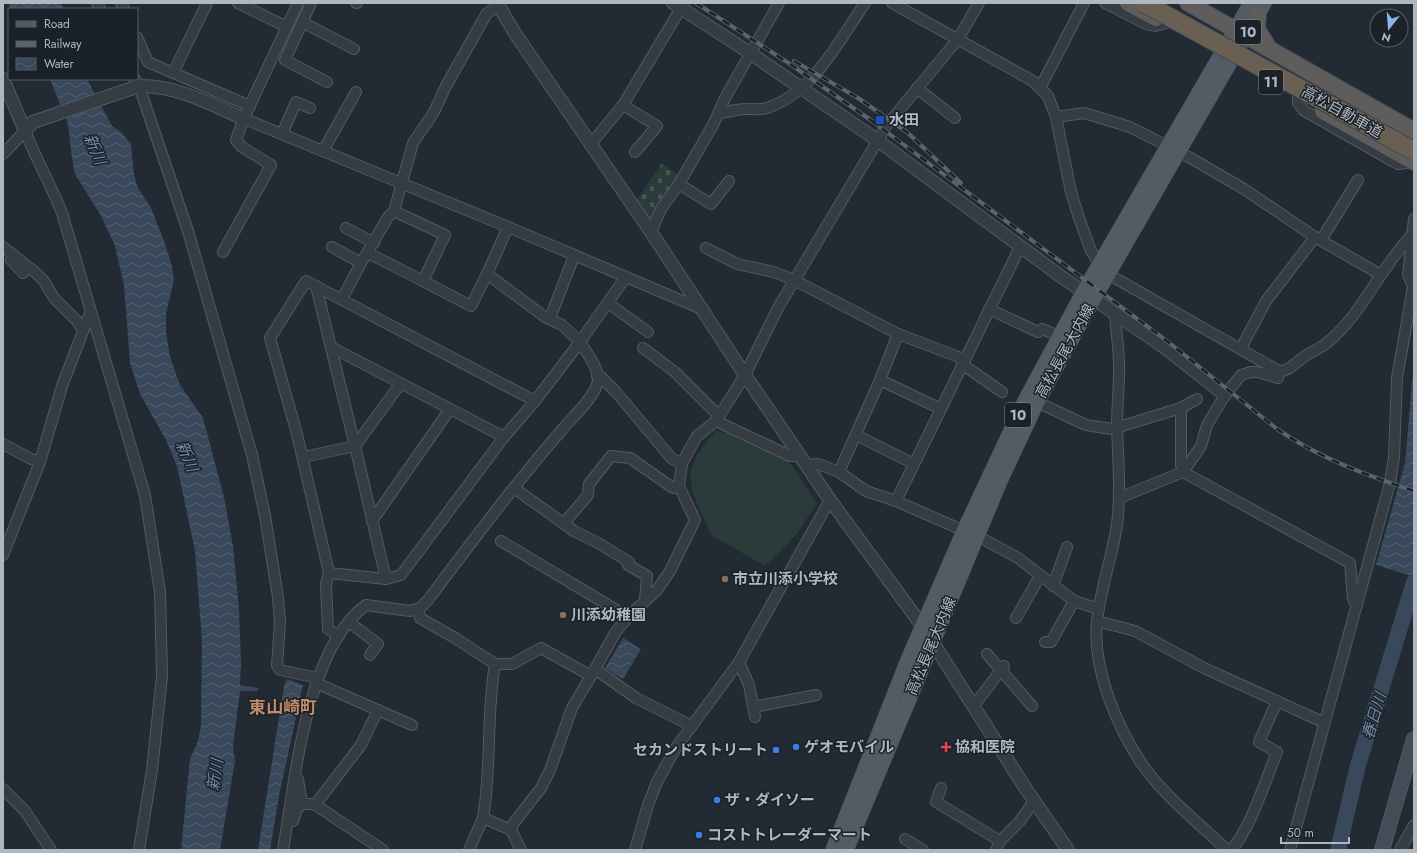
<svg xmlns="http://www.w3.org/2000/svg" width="1417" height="853" viewBox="0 0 1417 853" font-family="Jost,'Noto Sans JP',sans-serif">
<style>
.cemetery{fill:url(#cemetery-stones)}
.garden{fill:#2a3b3a}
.water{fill:url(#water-waves)}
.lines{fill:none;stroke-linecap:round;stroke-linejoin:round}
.river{stroke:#39495b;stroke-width:16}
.minor-casing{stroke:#525a62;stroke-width:12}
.tertiary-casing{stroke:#525a62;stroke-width:14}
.secondary-casing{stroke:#525a62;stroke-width:16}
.primary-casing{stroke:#3e454e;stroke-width:16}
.trunk-casing{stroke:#3f474f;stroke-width:18}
.minor{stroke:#353c44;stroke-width:10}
.tertiary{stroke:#353c44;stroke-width:12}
.secondary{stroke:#434c57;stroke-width:14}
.primary{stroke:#535b64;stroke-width:15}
.trunk{stroke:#5e5d5c;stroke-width:16}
.rail-casing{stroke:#5b636e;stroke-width:4}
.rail{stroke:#1a2129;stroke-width:2.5;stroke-dasharray:8;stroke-linecap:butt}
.motorway-bridge-casing{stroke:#3f474f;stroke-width:20;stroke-linecap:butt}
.motorway-bridge{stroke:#695f53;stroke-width:18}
.transit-dot{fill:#1a4fb4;stroke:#1a2129;stroke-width:1.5}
.education-dot{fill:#8d6e63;stroke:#1a2129;stroke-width:1.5}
.shop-dot{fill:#3f7fe0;stroke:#1a2129;stroke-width:1.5}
.health-dot{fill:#e0444e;stroke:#1a2129;stroke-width:1.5}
.labels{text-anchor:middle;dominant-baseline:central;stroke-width:3;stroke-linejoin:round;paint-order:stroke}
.shield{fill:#1a2129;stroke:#828a93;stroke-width:1}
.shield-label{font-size:14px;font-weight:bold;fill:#afb7c1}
.street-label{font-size:15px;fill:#afb7c1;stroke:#1a2129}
.poi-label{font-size:15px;font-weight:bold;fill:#afb7c1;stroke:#1a2129;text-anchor:start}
.water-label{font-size:16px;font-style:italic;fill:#7389a1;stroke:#1a2129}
.quarter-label{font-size:17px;font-weight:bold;fill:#c58a67;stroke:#1a2129}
</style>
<defs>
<pattern id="cemetery-stones" width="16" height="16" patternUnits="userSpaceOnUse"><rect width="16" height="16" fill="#2a3b3a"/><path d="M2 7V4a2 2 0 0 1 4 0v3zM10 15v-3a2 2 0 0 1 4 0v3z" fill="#465555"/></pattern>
<pattern id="water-waves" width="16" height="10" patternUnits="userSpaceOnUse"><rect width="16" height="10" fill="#39495b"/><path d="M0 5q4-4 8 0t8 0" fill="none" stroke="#536171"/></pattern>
</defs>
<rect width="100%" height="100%" fill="#222a33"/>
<path class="cemetery" d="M662 163 680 177 652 224 636 201Z"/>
<path class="garden" d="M715 431 728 433 787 460 794 468 817 504 795 536 765 566 711 535 693 494 690 475 696 456Z"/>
<g class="water">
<path d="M8 3H61L63 9H11Z"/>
<path d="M50 79H87L112 126 121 132 131 144 134 175 138 188 151 208 163 238 172 266 174 280 166 313V332L170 357 180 385 203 418 224 497 233 546 239 609 241 662 240 685 258 688V691H240L233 746 235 761 220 850H181L190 759 198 741 201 726 202 640 195 551 177 466 166 440 140 394 130 363 124 285 115 246 101 216 75 174 72 158 68 124Z"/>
<path d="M1414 360V577L1376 565 1405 463Z"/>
<path d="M623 638 641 649 623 679 605 668Z"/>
<path d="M287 679 303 685 279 796 270 850H258L284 686Z"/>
</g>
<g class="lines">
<path class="river" d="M1338 850 1358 765 1414 582"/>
<defs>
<g id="minor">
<path d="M97 3 100 9"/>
<path d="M121 3 124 9"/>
<path d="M238 3 287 27"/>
<path d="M311 3 285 60 327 82"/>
<path d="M356 3H357"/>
<path d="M892 3 1033 81 1048 96 1056 117 1071 192 1078 215 1091 251 1095 257 1102 263"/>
<path d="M1105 3 1146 24 1155 26 1166 23"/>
<path d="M302 22 354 49"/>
<path d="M137 37 148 62 250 106"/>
<path d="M173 73 207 3"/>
<path d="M135 79 139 86 188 231 252 455 265 516 278 597 280 622 277 666 280 670 318 678"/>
<path d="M917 88 955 118"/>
<path d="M1040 88 1084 3"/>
<path d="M1298 97V103L1303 110 1394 162 1398 164 1414 162"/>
<path d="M623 105 657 126 635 152"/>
<path d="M718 114C727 111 736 110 745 109 752 109 760 110 767 108 813 93 839 41 865 3"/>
<path d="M240 117 508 227 704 310"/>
<path d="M1056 117 1084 113 1130 127 1187 156 1244 189 1315 237"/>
<path d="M282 134 296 102 310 108"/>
<path d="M590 145 623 105 684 3"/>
<path d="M323 151 356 92"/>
<path d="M3 154 25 131C36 159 51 185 62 213L145 495 160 592 162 676 152 770 139 850"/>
<path d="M679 184 711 204 729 181"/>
<path d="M346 228 374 243"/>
<path d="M651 232 661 209 679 184 714 123 725 98 779 3"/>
<path d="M1321 240 1358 180"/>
<path d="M3 247 36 273 44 281 54 298 77 321 83 331"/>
<path d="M332 247 361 263"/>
<path d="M706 248 737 264 774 272 794 280 898 334 964 359"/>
<path d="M223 252 271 165 242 147 236 140 244 118 298 3"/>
<path d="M368 253 423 281 445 235 394 211"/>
<path d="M11 260 23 273"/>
<path d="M487 274 508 227"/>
<path d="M1108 274 1279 371C1290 371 1296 362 1305 356 1312 351 1322 348 1328 342 1363 313 1380 268 1411 236"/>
<path d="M423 281 471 306 487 274 545 317 562 325 580 342 535 401 504 437 401 575 386 579 329 573 297 434 270 338 306 281 535 401"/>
<path d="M1413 286 1408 275 1414 219"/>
<path d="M342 299 361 263 388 217 394 211 413 143 434 112 446 86 487 13 498 6"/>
<path d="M608 303 648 332"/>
<path d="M989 309 1038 332 1042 329 1059 336"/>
<path d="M1115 313C1116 334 1120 354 1119 374 1119 391 1117 408 1117 425 1118 458 1121 491 1117 525 1112 557 1100 590 1097 622 1092 668 1117 727 1142 764 1163 795 1200 824 1227 850"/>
<path d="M550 318 574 256"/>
<path d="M331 347 504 437"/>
<path d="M643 348 675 372 719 416"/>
<path d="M1241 348 1266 301 1315 237 1381 275"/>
<path d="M962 364 1002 392"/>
<path d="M597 376 601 377 616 392 672 459 682 463"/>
<path d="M880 380 941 409"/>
<path d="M1037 402 1086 425 1112 429 1181 408 1197 399"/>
<path d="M1181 408V465L1183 472 1350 563 1353 599 1357 605"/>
<path d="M716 421 790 456H801"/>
<path d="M856 435 914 464"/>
<path d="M3 444 31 459 40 462"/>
<path d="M303 457 355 446 316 286"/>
<path d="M807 465 818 464 839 472 866 491 896 501 985 540 1018 558 1074 601 1099 609"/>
<path d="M839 472 880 380 898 334"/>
<path d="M514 488 574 531 600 544 629 562 628 565 647 576 645 600"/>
<path d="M1119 498 1183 472 1201 446 1207 425 1225 395 1241 375 1251 372H1258L1278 378 1279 371"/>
<path d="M896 501 1020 247"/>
<path d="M372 521 450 409"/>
<path d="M564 523 588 495 589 484 611 456 630 458 673 488 679 486"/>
<path d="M501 541 628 617"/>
<path d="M3 555 40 462 62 386 90 313"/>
<path d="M329 573 326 584 328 629 339 636"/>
<path d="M386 579 355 446 401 383"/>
<path d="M1053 586 1067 547"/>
<path d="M418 609 420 618 455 638 495 664C486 715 492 767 483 818L511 830"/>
<path d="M1016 618 1040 576"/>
<path d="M1097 621 1135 631 1204 668 1325 723"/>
<path d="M349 622 378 644 370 655"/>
<path d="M1045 642H1051L1074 601"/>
<path d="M987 654 1032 706"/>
<path d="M739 662 749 685 755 717"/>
<path d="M495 664H512L541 648 591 676"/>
<path d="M595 669 615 633 628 617 657 590 670 571 695 520 679 486 682 463 697 436 716 421 745 375 779 306 887 125 958 39 979 3"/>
<path d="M316 683 412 725"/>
<path d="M753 707 816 695"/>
<path d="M973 707 1004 666"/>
<path d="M298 779 302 804"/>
<path d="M941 788 936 802 1000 841"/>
<path d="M3 789 25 811 51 850"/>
<path d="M315 805 361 745 378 710"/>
<path d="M293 821 297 809 302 804H314L383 850"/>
<path d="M905 839 923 850"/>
<path d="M283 850C295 781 306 648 366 605L410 611 420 608 428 600C473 540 518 480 567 424 576 414 597 394 598 380 599 368 586 352 580 342L625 278"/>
<path d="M469 850 483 818"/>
<path d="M521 850 511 830 513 824 541 788 550 770 572 708 595 669 636 698 692 726"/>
<path d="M635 850 648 805 657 782 677 746 739 662 830 500"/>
<path d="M996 850 1000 841 1020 821 1034 801"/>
<path d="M1231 850C1250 830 1266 779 1277 752L1259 742 1277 701"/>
<path d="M1290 850 1390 483 1394 457 1397 378 1414 281"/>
<path d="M1400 850 1414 825"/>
</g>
<g id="tertiary">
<path d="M497 3 516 35 651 232 745 375 830 500 923 627 1026 789 1068 850"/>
<path d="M673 3 750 53 877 140 1063 278 1164 347 1225 395"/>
<path d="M3 79 25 131 33 122 139 86C175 85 208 103 240 117"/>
</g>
<path id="secondary" d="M1382 850 1414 739"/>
<g id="primary">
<path d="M833 850 908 660 964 531 1025 401 1083 293 1251 3"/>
<path d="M846 850 1000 481 1036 404 1093 300 1264 3"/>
</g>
<g id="trunk">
<path d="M1128 3 1156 18"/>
<path d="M1188 3 1414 131"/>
<path d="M1258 15 1257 29 1269 48"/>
<path d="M1323 111 1414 162"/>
</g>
</defs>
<use href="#minor" class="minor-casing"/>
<use href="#tertiary" class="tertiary-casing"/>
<use href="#secondary" class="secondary-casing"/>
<use href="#primary" class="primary-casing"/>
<use href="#trunk" class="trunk-casing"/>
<use href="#minor" class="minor"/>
<use href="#tertiary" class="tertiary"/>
<use href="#secondary" class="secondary"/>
<use href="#primary" class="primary"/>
<use href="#trunk" class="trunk"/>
<defs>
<g id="rail">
<path d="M696 3 790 64 872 121 1167 341 1277 429C1319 458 1366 475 1414 491"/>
<path d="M794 61 858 98 908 133 961 183"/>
</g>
</defs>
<use href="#rail" class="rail-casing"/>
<use href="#rail" class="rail"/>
<defs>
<path id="motorway-bridge" d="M1144 3 1414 151"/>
</defs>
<use href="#motorway-bridge" class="motorway-bridge-casing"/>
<use href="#motorway-bridge" class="motorway-bridge"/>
</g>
<rect class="transit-dot" x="875" y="115" width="10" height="10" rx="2"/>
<g class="education-dot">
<circle cx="725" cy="579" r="4"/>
<circle cx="563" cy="615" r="4"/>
</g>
<g class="shop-dot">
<circle cx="796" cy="747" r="4"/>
<circle cx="776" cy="750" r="4"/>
<circle cx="717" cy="800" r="4"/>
<circle cx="699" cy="835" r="4"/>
</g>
<path class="health-dot" d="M944 741h4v4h4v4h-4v4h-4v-4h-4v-4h4z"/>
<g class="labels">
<g class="shield">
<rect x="1235" y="20" width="26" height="24" rx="3"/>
<rect x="1259" y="70" width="24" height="24" rx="3"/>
<rect x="1005" y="403" width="26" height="24" rx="3"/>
</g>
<g class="shield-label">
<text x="1248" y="32">10</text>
<text x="1271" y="82">11</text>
<text x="1018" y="415">10</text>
</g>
<g class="street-label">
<text transform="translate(1342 112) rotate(29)">高松自動車道</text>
<text transform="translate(1065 351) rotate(-61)">高松長尾大内線</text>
<text transform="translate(931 646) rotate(-67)">高松長尾大内線</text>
</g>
<g class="poi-label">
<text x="889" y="120">水田</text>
<text x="733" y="579">市立川添小学校</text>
<text x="571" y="615">川添幼稚園</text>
<text x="804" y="747">ゲオモバイル</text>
<text x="955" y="747">協和医院</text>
<text x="768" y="750" text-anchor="end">セカンドストリート</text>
<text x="725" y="800">ザ・ダイソー</text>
<text x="707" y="835">コストトレーダーマート</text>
</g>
<g class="water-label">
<text transform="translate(95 149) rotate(67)">新川</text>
<text transform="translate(187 456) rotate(67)">新川</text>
<text transform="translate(1374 716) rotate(-73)">春日川</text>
<text transform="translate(215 775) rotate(-82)">新川</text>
</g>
<g class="quarter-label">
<text x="283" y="707">東山崎町</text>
</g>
</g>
<rect width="1417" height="853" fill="none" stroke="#afb7c1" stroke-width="8"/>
<rect x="8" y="8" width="130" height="72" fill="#1a2129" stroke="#565d66"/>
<rect x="16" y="21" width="20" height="6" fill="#535b64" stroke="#565d66"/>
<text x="44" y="28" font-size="12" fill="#afb7c1">Road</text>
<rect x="16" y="41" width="20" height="6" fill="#5b636e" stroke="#565d66"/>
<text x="44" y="48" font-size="12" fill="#afb7c1">Railway</text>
<rect x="16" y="58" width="20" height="12" fill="url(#water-waves)" stroke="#565d66"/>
<text x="44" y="68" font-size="12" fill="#afb7c1">Water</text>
<g transform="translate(1389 28) rotate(197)"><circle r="19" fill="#1a2129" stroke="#565d66"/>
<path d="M0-3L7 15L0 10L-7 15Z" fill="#8cb5ea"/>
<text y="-6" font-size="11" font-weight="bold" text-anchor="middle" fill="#afb7c1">N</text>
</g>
<path d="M1281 837v6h68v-6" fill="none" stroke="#afb7c1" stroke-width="2"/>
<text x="1287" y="837" font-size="12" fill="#afb7c1" stroke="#1a2129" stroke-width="3" paint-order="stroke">50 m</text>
</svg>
